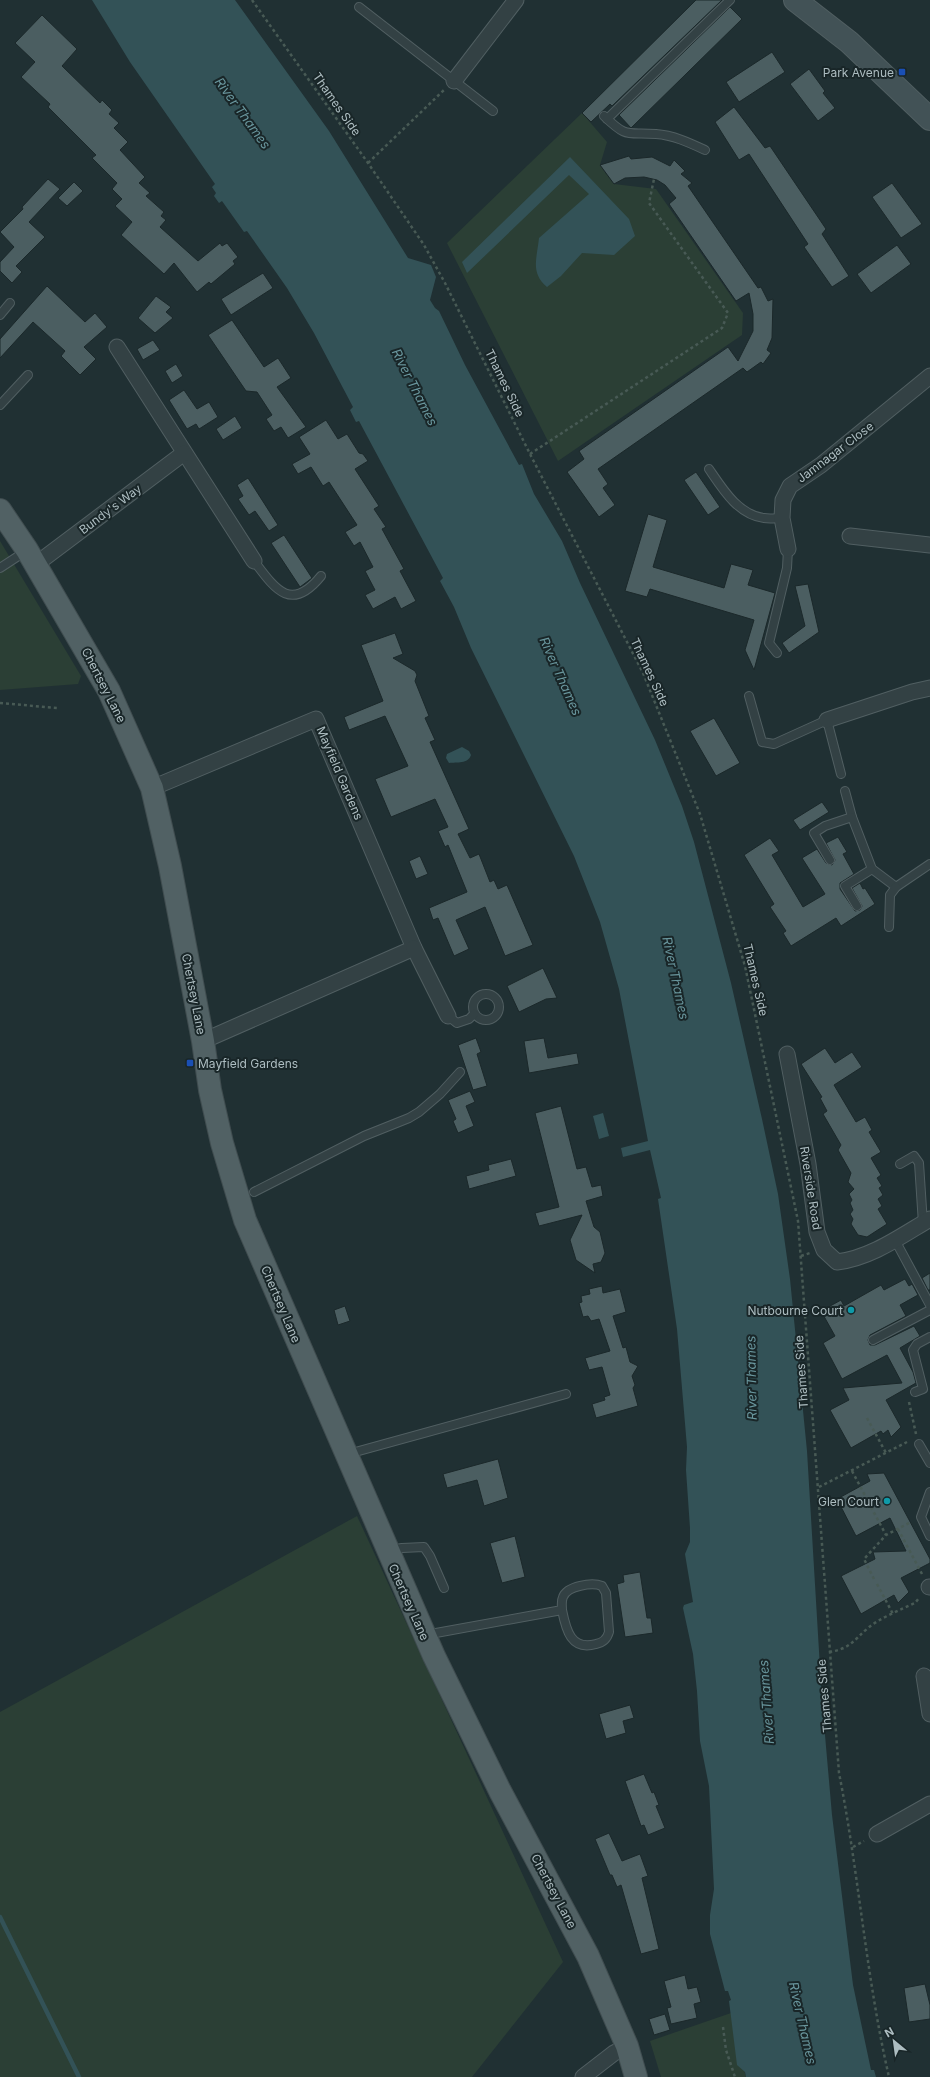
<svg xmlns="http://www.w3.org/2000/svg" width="930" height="2077" viewBox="0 0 930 2077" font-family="Inter,sans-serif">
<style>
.green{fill:#2b3f35}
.water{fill:#335257}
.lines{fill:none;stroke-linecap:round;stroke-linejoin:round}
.stream{stroke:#335257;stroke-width:4.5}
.building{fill:#4b5e61;stroke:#1b282a}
.service-casing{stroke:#515f62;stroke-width:10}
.minor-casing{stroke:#515f62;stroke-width:17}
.secondary-casing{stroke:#515f62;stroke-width:24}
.primary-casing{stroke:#404d50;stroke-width:24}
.path{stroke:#485a55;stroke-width:2.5;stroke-dasharray:3 3;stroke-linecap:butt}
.service{stroke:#334144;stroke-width:8}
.minor{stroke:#334144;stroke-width:15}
.secondary{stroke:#425256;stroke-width:22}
.primary{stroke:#516164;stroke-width:22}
.transit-dot{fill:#1a4fb4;stroke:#192628;stroke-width:1.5}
.culture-dot{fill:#0f9aa8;stroke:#192628;stroke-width:1.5}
.labels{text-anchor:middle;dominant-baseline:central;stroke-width:4;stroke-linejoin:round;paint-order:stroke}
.poi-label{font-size:12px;fill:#adbdc1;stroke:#192628;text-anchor:end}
.street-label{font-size:12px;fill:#adbdc1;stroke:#192628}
.water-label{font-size:13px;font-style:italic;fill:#69969d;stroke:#192628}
</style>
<rect width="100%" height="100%" fill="#203033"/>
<g class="green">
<path d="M582 113 607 142 600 165 614 184 656 189 743 313 742 335 558 461 447 243Z"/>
<path d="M0 541 81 676 78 684 0 690Z"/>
<path d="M357 1516 563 1962 472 2077H0V1712Z"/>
<path d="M731 2013 735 2035 746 2077H661L650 2041Z"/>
</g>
<g class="water">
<path d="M92 0H235L329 131 408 258 431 265 436 277 430 300 435 308 439 311 465 365 519 465 522 464 534 494 562 541 580 583 655 740 682 806 694 842 731 983 762 1119 778 1194 790 1279 807 1451 822 1701 832 1815 853 1985 871 2070H874L876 2077H746L745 2072 737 2065 729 2001 731 2000 728 1991H725L710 1934V1915L714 1889 709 1786 700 1741 697 1691 693 1654 683 1608 684 1605 693 1602 685 1554 690 1542V1528L686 1470 687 1447 677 1329 658 1199 661 1198 650 1150 623 1157 621 1148 648 1141 619 989 600 922 574 856 471 648 454 607 440 581 443 578 359 421 356 422 350 410 353 407 314 333 287 288 247 231 244 232 222 201 219 203 214 196 216 193 212 187 215 184 130 62Z"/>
<path d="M570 157 629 219 635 236 614 255 582 253 561 276 547 287C530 273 537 258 539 238L589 194 569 175 467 273 462 262Z"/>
<path d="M462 747 469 751 471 755C468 764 457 762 449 763L446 758 447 754Z"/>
<path d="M603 1113 609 1136 599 1139 593 1116Z"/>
</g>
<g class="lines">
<path class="stream" d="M0 1917 79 2077"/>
</g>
<g class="building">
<path d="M696 0H722L612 106 610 104 591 122 582 113Z"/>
<path d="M730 7 742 19 631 128 619 115Z"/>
<path d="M42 15 77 49 62 66 100 103 102 100 112 110 109 114 119 123 114 128 128 142 120 150 145 177 139 183 150 193 146 196 164 212 161 216 166 220 160 227 198 261 220 243 222 246 227 243 238 257 233 261 235 264 211 284 209 282 197 292 174 263 164 274 121 235 132 222 115 206 122 199 112 189 117 183 92 158 96 155 48 107 50 104 21 77 35 62 15 43Z"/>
<path d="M772 52 785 72 739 102 726 82Z"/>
<path d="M809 69 825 91 823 93 835 108 818 121 790 84Z"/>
<path d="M734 107 765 148 770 146 826 229 822 234 849 276 832 287 804 247 808 244 749 154 739 160 715 122Z"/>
<path d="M629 156 631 159 652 157 670 166 674 160 685 171 681 174 692 183 688 186 758 288 761 287 768 301 773 299 772 338 767 350 771 353 763 364 761 362 747 372 743 368 598 469 608 484 603 488 615 505 599 517 567 472 584 459 579 451 728 347 738 361 753 331V314L749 293 736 301 669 204 676 198 665 185 657 180 644 177 625 178 614 184 600 165Z"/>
<path d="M48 179 60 189 29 222 45 237 16 266 22 272 12 283 0 271V262L14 247 0 232 23 209 22 207Z"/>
<path d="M74 182 83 191 67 206 58 198Z"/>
<path d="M892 183 922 224 901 238 872 197Z"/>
<path d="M897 245 911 264 871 293 857 274Z"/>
<path d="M263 273 273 288 231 315 221 299Z"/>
<path d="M47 286 85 322 95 313 107 327 84 347 96 359 80 375 61 356 65 351 33 322 0 358V339Z"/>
<path d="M156 296 171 307 166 312 173 318 155 333 138 318Z"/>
<path d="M232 320 264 367 278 358 291 378 277 387 306 427 288 438 281 427 274 431 266 419 272 415 257 392 246 391 208 335Z"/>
<path d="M153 340 160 350 143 360 137 349Z"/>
<path d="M176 364 183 376 172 383 165 371Z"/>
<path d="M184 390 197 409 209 402 218 417 199 429 196 424 187 429 169 400Z"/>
<path d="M235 416 242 428 223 440 216 429Z"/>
<path d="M326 420 338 439 347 434 359 453 363 454 368 461 355 469 379 506 374 509 386 527 382 529 404 569 400 571 416 601 401 609 395 597 373 609 365 595 375 590 365 571 373 567 360 542 354 546 345 532 357 525 329 482 323 486 311 467 298 474 292 464 310 454 299 437Z"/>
<path d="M696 472 720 507 708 515 684 480Z"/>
<path d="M248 478 278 525 269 531 255 511 249 515 238 499 243 496 237 485Z"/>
<path d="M648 514 667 520 653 567 724 588 731 564 753 570 748 585 775 593 754 670 745 650 754 620 650 589 647 597 625 591Z"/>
<path d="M284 535 312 578 300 587 271 543Z"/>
<path d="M808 584 819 632 789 653 782 643 805 626 795 586Z"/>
<path d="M395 633 403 654 393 658 415 671 417 675 415 681 429 716 425 718 435 740 430 742 469 829 458 834 470 858 479 854 490 882 494 880 498 889 507 885 533 945 505 956 485 907 456 920 469 949 454 956 438 918 433 920 429 908 467 892 448 845 445 847 438 831 448 827 435 799 391 817 375 779 408 766 385 716 349 730 344 717 383 701 361 645Z"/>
<path d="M714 718 740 763 716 776 690 731Z"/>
<path d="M822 802 829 812 800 830 793 820Z"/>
<path d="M838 837 847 852 843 854 854 874 840 883V889L855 911 860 910 862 906 852 888 860 883 863 889 865 888 875 904 841 926 836 918 791 946 783 933 786 931 770 907 774 904 744 855 770 838 779 851 772 855 803 907 825 894 802 858 817 849 826 863 832 865 835 860 826 843Z"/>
<path d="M420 856 428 874 416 879 409 861Z"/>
<path d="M543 968 557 998 546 999 519 1012 507 986Z"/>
<path d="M476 1038 481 1052 477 1054 487 1086 473 1090 458 1045Z"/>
<path d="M544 1038 548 1058 577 1053 579 1064 529 1073 524 1041Z"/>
<path d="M825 1048 835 1063 852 1052 862 1067 834 1085 856 1122 865 1117 872 1130 869 1132 881 1152 871 1158 881 1175 877 1178 882 1186 879 1188 883 1195 878 1199 882 1206 878 1209 887 1224 867 1237 858 1235 851 1224 853 1219 850 1214 853 1210 850 1203 852 1200 849 1194 854 1189 848 1182 851 1173 838 1150 841 1145 823 1114 827 1111 820 1098 822 1097 801 1064Z"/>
<path d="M470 1091 475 1102 466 1106 474 1126 458 1133 453 1121 456 1119 448 1100Z"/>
<path d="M561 1106 577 1169 586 1167 592 1187 601 1185 603 1196 586 1201 594 1227 600 1232 605 1253 601 1262 593 1264 595 1273 576 1260 570 1240 582 1215 539 1226 535 1213 559 1207 535 1113Z"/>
<path d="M511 1159 516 1176 469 1189 466 1176 489 1170 488 1165Z"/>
<path d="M930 1273V1290H928L922 1278Z"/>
<path d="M905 1279 909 1286 912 1284 918 1295 900 1305 906 1316 870 1335 868 1340 870 1345H875L914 1326 920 1336 900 1348 913 1372 916 1383 886 1400 901 1427 891 1437 888 1430 883 1434 881 1431 851 1448 830 1410 849 1400 843 1388 902 1383 887 1355 842 1379 823 1343 835 1336 821 1311 841 1300 844 1306 881 1285 884 1290Z"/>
<path d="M602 1286 603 1293 620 1289 626 1312 613 1316 623 1348 626 1347 630 1362 638 1366 632 1376 635 1385 633 1388 638 1406 596 1418 592 1404 605 1400 604 1397 610 1395 602 1367 589 1370 585 1358 610 1351 599 1319 591 1321 588 1316 583 1317 579 1303 582 1302 581 1296 590 1294 589 1289Z"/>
<path d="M345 1306 350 1321 338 1325 334 1310Z"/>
<path d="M498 1459 508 1498 484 1506 477 1480 447 1488 443 1474Z"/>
<path d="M884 1473 930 1559V1563L901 1578 909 1592 898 1603 894 1595 861 1614 841 1576 875 1559 873 1552 906 1551 890 1518 856 1536 837 1499 870 1481 867 1474Z"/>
<path d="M515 1536 525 1577 502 1583 490 1543Z"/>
<path d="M640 1572 647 1618H651L653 1633 625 1637 617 1584 624 1582 623 1575Z"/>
<path d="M630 1705 634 1718 623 1721 626 1733 606 1739 599 1714Z"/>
<path d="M644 1774 652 1793 654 1792 659 1805 656 1806 665 1828 648 1835 644 1825 641 1826 625 1781Z"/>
<path d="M609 1833 622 1861 640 1854 648 1876 642 1878 659 1949 641 1954 621 1885 617 1887 612 1875H610L595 1839Z"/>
<path d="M685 1975 688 1989 697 1987 701 2002 694 2004 697 2018 671 2024 667 2008 671 2007 664 1981Z"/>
<path d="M925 1984 930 2005V2019L909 2022 904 1988Z"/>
<path d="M665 2014 670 2030 654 2035 649 2019Z"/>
</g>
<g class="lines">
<defs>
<g id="service">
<path d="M359 7 493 111"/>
<path d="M604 116C628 139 626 132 656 134 673 135 690 143 705 150"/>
<path d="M607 119 730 0"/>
<path d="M0 315 10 303"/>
<path d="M0 405 28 375"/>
<path d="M709 469C722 488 738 515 764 518 770 519 776 518 782 518"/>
<path d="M254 561C275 589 291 613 321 576"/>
<path d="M0 568 26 551"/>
<path d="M777 653 769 643 787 568 788 549"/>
<path d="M749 696 762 742 774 744 827 720 841 774"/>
<path d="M845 791 852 817"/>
<path d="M830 860 814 833 825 826 852 817 872 869 896 887 930 864"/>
<path d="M857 906 845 886 872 869"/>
<path d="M889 927 890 895 896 887"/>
<circle cx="486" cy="1007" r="13"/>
<path d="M448 1016 457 1023 469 1019 474 1014"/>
<path d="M900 1164 914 1156 919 1163 923 1224"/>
<path d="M254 1192 364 1136 409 1118 419 1112 440 1094 460 1072"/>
<path d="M895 1240 930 1305"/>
<path d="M873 1340 930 1310"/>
<path d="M915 1392 923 1389 913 1350 917 1344 930 1337"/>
<path d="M919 1444 930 1463"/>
<path d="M348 1454 566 1394"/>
<path d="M930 1492 921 1517 930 1536"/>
<path d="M390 1550 402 1548 424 1547 430 1556 444 1588"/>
<path d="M425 1635 562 1610C562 1606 561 1601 563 1597 567 1586 592 1582 602 1586L606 1593 609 1632C607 1639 602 1643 596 1644 571 1651 566 1630 562 1610"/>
</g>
<g id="minor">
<path d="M454 81 516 0"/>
<path d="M117 347 254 561"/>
<path d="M850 536 930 545"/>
<path d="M788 549 782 518 783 500 790 486 821 465 930 376"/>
<path d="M35 565 184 453"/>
<path d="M827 720 912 692 930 688"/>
<path d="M152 788 316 719 414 948 203 1041"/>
<path d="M414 948 448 1016"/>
<path d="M787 1054 808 1164 817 1232 824 1250 837 1262C871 1258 901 1236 930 1219"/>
<path d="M929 1587H930"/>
<path d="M924 1676 930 1714"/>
<path d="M877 1834 930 1804"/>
<path d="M583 2077 614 2053 627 2046"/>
</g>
<path id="secondary" d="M795 0 849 42 930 119"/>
<path id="primary" d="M0 510 27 550 109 691 152 788 170 866 203 1041 210 1090 222 1143 245 1220 434 1656 500 1791 588 1956 627 2046 636 2077"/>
</defs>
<use href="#service" class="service-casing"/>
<use href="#minor" class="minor-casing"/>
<use href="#secondary" class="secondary-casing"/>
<use href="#primary" class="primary-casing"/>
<g class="path">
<path d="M252 0 368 163 424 245 445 283 530 454 643 673 700 814 745 966 798 1221 839 1773C859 1874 866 1977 889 2077"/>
<path d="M368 163 444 90"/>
<path d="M530 454 722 328 728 313 649 203 654 179"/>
<path d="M0 703 57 708"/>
<path d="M801 1256 810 1253"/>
<path d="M909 1402 916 1434"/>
<path d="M867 1418 886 1453"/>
<path d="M852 1471 868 1501"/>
<path d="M819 1487 907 1442"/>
<path d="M871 1507 886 1535"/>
<path d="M898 1529 922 1574"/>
<path d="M874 1579 864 1559 886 1535 911 1522"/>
<path d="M877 1584 893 1614"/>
<path d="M829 1652C850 1649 854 1640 868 1628 878 1619 902 1609 915 1603L920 1597"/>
<path d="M853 1847 864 1841"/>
<path d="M723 2027 726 2050 735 2077"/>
</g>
<use href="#service" class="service"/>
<use href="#minor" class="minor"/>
<use href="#secondary" class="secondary"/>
<use href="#primary" class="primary"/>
</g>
<g class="transit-dot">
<rect x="898" y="68" width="8" height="8" rx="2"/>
<rect x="186" y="1059" width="8" height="8" rx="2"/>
</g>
<g class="culture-dot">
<circle cx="851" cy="1310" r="4"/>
<circle cx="887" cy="1501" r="4"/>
</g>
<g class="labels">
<g class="poi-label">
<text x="894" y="72">Park Avenue</text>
<text x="198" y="1063" text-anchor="start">Mayfield Gardens</text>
<text x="843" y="1310">Nutbourne Court</text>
<text x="879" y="1501">Glen Court</text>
</g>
<g class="street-label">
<text transform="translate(337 104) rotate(55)">Thames Side</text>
<text transform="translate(505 383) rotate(64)">Thames Side</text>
<text transform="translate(835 452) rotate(-37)">Jamnagar Close</text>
<text transform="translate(110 509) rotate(-37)">Bundy's Way</text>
<text transform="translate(650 672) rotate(65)">Thames Side</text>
<text transform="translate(104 685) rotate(63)">Chertsey Lane</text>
<text transform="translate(340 773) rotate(67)">Mayfield Gardens</text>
<text transform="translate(756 980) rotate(77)">Thames Side</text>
<text transform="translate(194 994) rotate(79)">Chertsey Lane</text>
<text transform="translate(811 1188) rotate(81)">Riverside Road</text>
<text transform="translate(281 1304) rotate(67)">Chertsey Lane</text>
<text transform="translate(801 1372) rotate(-94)">Thames Side</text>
<text transform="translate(409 1602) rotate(66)">Chertsey Lane</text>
<text transform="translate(824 1696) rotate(-95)">Thames Side</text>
<text transform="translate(554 1891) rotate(62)">Chertsey Lane</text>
</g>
<g class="water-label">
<text transform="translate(243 113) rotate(54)">River Thames</text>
<text transform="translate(415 387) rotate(63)">River Thames</text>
<text transform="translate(561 676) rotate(66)">River Thames</text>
<text transform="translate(676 978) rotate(78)">River Thames</text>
<text transform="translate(751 1378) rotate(-91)">River Thames</text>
<text transform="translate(766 1702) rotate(-94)">River Thames</text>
<text transform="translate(803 2023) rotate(77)">River Thames</text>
</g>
</g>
<g transform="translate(894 2041) rotate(331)" stroke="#192628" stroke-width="3" paint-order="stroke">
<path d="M0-3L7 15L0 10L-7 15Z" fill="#adbdc1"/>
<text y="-6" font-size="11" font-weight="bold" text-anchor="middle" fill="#adbdc1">N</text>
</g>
</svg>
